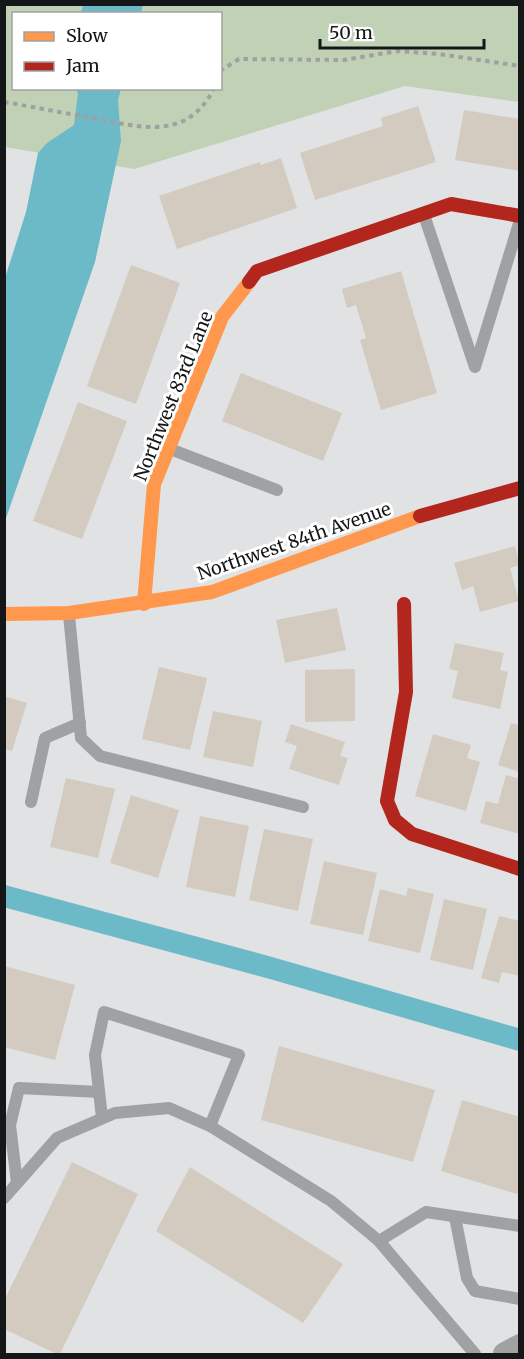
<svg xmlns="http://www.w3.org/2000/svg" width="524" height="1359" viewBox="0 0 524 1359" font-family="Merriweather,serif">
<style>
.green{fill:#c0d1b5;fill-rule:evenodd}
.water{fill:#6cb9c7}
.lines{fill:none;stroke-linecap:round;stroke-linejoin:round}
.canal{stroke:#6cb9c7;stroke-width:22}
.building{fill:#d3cbbf}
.path{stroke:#9fa1a1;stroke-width:4;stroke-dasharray:4.5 4.5;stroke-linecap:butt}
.lane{stroke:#a0a1a2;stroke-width:12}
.street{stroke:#a0a1a2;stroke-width:24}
.slow{stroke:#ff974d;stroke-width:14}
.jam{stroke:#b3261e;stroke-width:14}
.labels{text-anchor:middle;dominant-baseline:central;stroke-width:6;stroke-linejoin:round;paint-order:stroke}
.street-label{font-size:18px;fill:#151618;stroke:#fff}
</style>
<rect width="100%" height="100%" fill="#e0e2e4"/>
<path class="green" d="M4 5H519V102L405 86 134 169 5 147ZM14 14H220V88H14Z"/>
<g class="water">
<path d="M83 5V4L143 5 141 13H81Z"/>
<path d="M76 89H121L118 100 121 141 95 262 5 521V278L26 212 38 153 47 143 74 125 78 94Z"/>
</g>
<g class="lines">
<path class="canal" d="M4 896 271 968 520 1040"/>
</g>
<g class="building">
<path d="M418 106 436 162 315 200 300 153 383 126 381 118Z"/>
<path d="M464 110 520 119V171L455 160Z"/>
<path d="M281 158 297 208 177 249 159 196 260 162 261 165Z"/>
<path d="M131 265 180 283 136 404 87 386Z"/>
<path d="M401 271 437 393 381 410 360 340 366 338 356 305 347 308 342 289Z"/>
<path d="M241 373 342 413 323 461 222 421Z"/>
<path d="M78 402 127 421 82 539 33 521Z"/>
<path d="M515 546 520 565 510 568 519 601 480 612 473 586 462 590 454 563Z"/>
<path d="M337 608 346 650 285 663 276 620Z"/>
<path d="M455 643 504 653 500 670 508 672 500 709 452 698 458 671 449 669Z"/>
<path d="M159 667 207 678 190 750 142 739Z"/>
<path d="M355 669V721L305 722V670Z"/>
<path d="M4 696 27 703 12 751 4 749Z"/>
<path d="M213 711 262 721 253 767 203 757Z"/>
<path d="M511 723 520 725V772L498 765Z"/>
<path d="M291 724 345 742 340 756 348 758 339 785 289 769 297 746 285 742Z"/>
<path d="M433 734 471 745 467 758 480 762 466 811 415 796Z"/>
<path d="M506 775 520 779V834L480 823 486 801 498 804Z"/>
<path d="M66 778 115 789 98 858 50 847Z"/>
<path d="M131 795 179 810 158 878 110 863Z"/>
<path d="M200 816 249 826 235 897 186 887Z"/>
<path d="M264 829 313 839 298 911 249 900Z"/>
<path d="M324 861 377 873 363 935 310 924Z"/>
<path d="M408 888 434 894 420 953 368 941 380 889 406 896Z"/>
<path d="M444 899 487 909 473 970 430 960Z"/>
<path d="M499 916 520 921V976L502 972 499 983 481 978Z"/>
<path d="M4 966 75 985 55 1060 4 1047Z"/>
<path d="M279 1046 435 1090 413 1162 261 1120Z"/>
<path d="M462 1100 520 1117V1195L441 1171Z"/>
<path d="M72 1162 138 1194 60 1354H57L4 1329V1301Z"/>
<path d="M190 1167 343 1264 303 1323 156 1231Z"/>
</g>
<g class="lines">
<g class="path">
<path d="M220 71 239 59 344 60 397 51 439 54 520 66"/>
<path d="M4 102C34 107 63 113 92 118 139 127 188 142 214 88"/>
</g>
<g class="lane">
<path d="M424 215 475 367 520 220"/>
<path d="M170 449 277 490"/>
<path d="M69 615 81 738 100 756 303 807"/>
<path d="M31 802 45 738 80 723"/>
<path d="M102 1118 95 1055 104 1012 239 1055 210 1126"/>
<path d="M17 1183 10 1125 19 1088 99 1092"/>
<path d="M4 1198 57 1138 115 1113 169 1108 210 1126 331 1201 379 1241 475 1354"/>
<path d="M455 1217 467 1278 475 1291 520 1299"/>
<path d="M379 1241 426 1212 520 1226"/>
</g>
<path class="street" d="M505 1354 520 1346"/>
<g class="slow">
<path d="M144 604 154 484 222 317 249 282"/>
<path d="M4 614 69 613 212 592 420 516"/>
</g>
<g class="jam">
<path d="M249 282 257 271 451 204 520 216"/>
<path d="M420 516 520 488"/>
<path d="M404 604 406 692 387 801 395 820 412 834 520 869"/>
</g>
</g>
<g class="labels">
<g class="street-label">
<text transform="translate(173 396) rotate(-68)">Northwest 83rd Lane</text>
<text transform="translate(294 541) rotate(-19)">Northwest 84th Avenue</text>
</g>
</g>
<rect width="524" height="1359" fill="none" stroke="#151618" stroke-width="12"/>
<rect x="12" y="12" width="210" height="78" fill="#ffffff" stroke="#a1a2a3" stroke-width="1.5"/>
<rect x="24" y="32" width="30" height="9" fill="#ff974d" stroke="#a1a2a3" stroke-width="1.5"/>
<text x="66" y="42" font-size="18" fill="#151618">Slow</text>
<rect x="24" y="62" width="30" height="9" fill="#b3261e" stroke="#a1a2a3" stroke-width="1.5"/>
<text x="66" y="72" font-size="18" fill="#151618">Jam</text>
<path d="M320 39v9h164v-9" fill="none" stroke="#151618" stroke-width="3"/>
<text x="329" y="39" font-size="18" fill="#151618" stroke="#ffffff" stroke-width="4.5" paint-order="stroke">50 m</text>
</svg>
